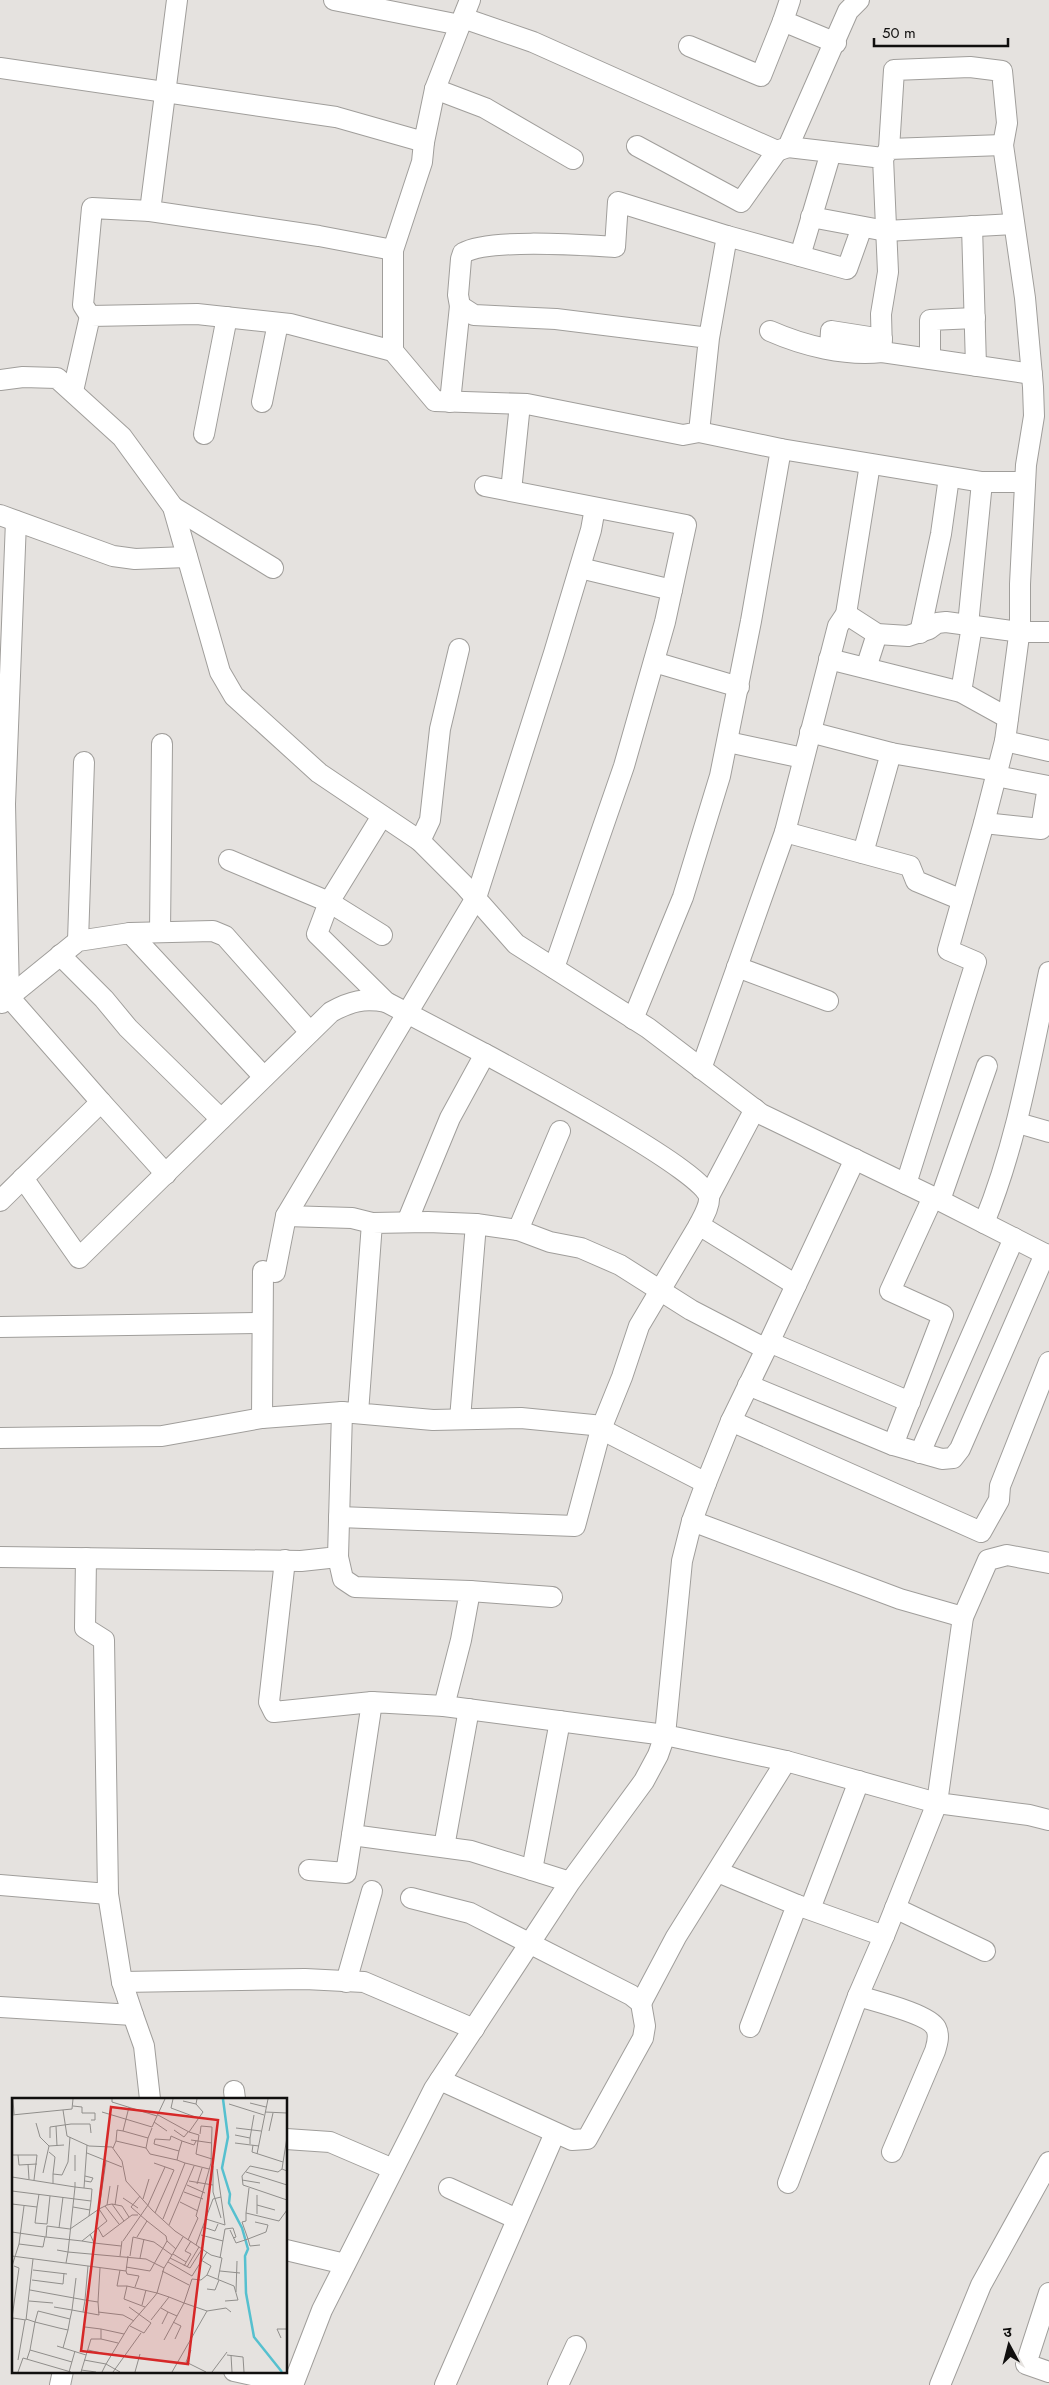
<svg xmlns="http://www.w3.org/2000/svg" width="1049" height="2385" viewBox="0 0 1049 2385" font-family="Jost,'Noto Sans Devanagari',sans-serif">
<style>
.lines{fill:none;stroke-linecap:round;stroke-linejoin:round}
.minor-casing{stroke:#a09e9b;stroke-width:22}
.minor{stroke:#fff;stroke-width:20}
.inset-river{fill:none;stroke:#56c0cf;stroke-width:2.5}
.inset-road{fill:none;stroke:#908e8b;stroke-width:1}
.view{fill:#d62828;fill-opacity:0.15;stroke:#d62828;stroke-width:2.5}
.inset-edge{fill:none;stroke:#100f0e;stroke-width:2.5}
</style>
<rect width="100%" height="100%" fill="#e5e2df"/>
<g class="lines">
<defs>
<g id="minor">
<path d="M177 0 150 211 319 236 393 250 422 162 424 142"/>
<path d="M334 0 460 25 470 0"/>
<path d="M790 0 783 21 836 43"/>
<path d="M463 18 533 42 777 151 788 147 848 11 859 0"/>
<path d="M689 46 761 76 783 21"/>
<path d="M0 68 336 117 424 142 435 89 460 25"/>
<path d="M435 89 485 108 573 159"/>
<path d="M637 146 741 202 777 151"/>
<path d="M788 147 883 158 888 272 881 314 882 352 1032 374"/>
<path d="M889 149 894 70 970 67 1002 71 1007 123 1003 145 1025 298 1033 387 1034 416 1026 465 1020 584V628L1005 741 984 823 948 950 976 962 906 1184"/>
<path d="M883 158 889 149 1003 145"/>
<path d="M811 217 886 231 1014 224"/>
<path d="M972 226 976 366"/>
<path d="M727 236 847 269 862 227"/>
<path d="M800 256 831 152"/>
<path d="M90 316 83 305 92 208 150 211"/>
<path d="M770 331C804 346 845 356 882 352"/>
<path d="M830 348 831 331 882 339"/>
<path d="M393 351 435 401 527 404 683 435 699 432 709 338 556 319 474 315 460 306 458 295 461 259 463 253C490 238 582 245 615 247L618 202 727 236 709 338"/>
<path d="M930 359V320L975 318"/>
<path d="M0 380 23 377 57 378 122 437 173 507 220 672 234 696 319 773 420 841 464 885 516 944 648 1028 761 1114 933 1197 1049 1256"/>
<path d="M73 391 90 316 197 314 290 324 393 351V250"/>
<path d="M262 402 278 323"/>
<path d="M450 402 460 306"/>
<path d="M204 434 227 317"/>
<path d="M781 449 982 482H1025"/>
<path d="M485 486 686 525 665 622 624 766 554 968"/>
<path d="M511 491 520 404"/>
<path d="M173 507 273 568"/>
<path d="M0 515 113 556 135 559 187 557"/>
<path d="M580 568 672 590"/>
<path d="M846 614 877 634 908 636 929 629 937 623 946 622 1020 632H1049"/>
<path d="M968 625 982 482"/>
<path d="M920 633 941 534 949 477"/>
<path d="M829 659 961 692 1008 718"/>
<path d="M654 662 739 687"/>
<path d="M866 668 877 634"/>
<path d="M961 692 972 626"/>
<path d="M810 732 891 753 997 771"/>
<path d="M1005 741 1049 751"/>
<path d="M728 742 803 758"/>
<path d="M382 816 329 902 317 934 386 1002 485 1054"/>
<path d="M984 823 1041 829 1048 786 996 776"/>
<path d="M785 832 910 866 916 881 962 900"/>
<path d="M420 841 430 820 440 729 459 649"/>
<path d="M863 853 891 753"/>
<path d="M229 860 329 902 382 935"/>
<path d="M160 932 162 744"/>
<path d="M130 933 213 931 225 936 310 1032"/>
<path d="M78 941 84 762"/>
<path d="M60 955 104 999 128 1028 221 1119"/>
<path d="M737 967 828 1001"/>
<path d="M2 1003 9 997 5 804 16 521"/>
<path d="M633 1019 683 897 720 776 751 621 781 449 699 432"/>
<path d="M701 1069 785 832 838 626 846 614 870 464"/>
<path d="M101 1102 166 1174"/>
<path d="M1018 1123 1049 1132"/>
<path d="M23 1178 79 1258 331 1012C351 1001 364 998 386 1002"/>
<path d="M709 1196 755 1109"/>
<path d="M940 1200 987 1066"/>
<path d="M0 1201 101 1102 9 997 78 941 130 933 264 1077"/>
<path d="M286 1216 352 1218 372 1223"/>
<path d="M407 1222 450 1118 485 1054C516 1071 705 1171 709 1197 710 1206 703 1217 699 1225"/>
<path d="M984 1223C1017 1142 1031 1057 1049 972"/>
<path d="M518 1230 560 1131"/>
<path d="M275 1272 286 1216 476 898 554 653 591 530 595 508"/>
<path d="M0 1327 262 1323"/>
<path d="M769 1342 910 1402"/>
<path d="M766 1349 855 1159"/>
<path d="M748 1385 893 1445 942 1459 953 1458 960 1449 1045 1254"/>
<path d="M262 1418 263 1271"/>
<path d="M460 1419 476 1224"/>
<path d="M731 1421 981 1532 999 1500 1000 1486 1049 1362"/>
<path d="M0 1438 162 1436 262 1418 342 1412 433 1420 521 1418 593 1425 706 1483 731 1421 766 1349 691 1310 620 1265 581 1248 550 1242 518 1230 476 1224 428 1222 372 1223 358 1413"/>
<path d="M893 1445 943 1315 890 1291 933 1197"/>
<path d="M920 1453 1014 1238"/>
<path d="M339 1517 575 1526 601 1429 622 1377 639 1326 699 1225 796 1285"/>
<path d="M692 1521 900 1599 963 1617"/>
<path d="M0 1557 301 1561 338 1557 342 1412"/>
<path d="M338 1557 343 1579 355 1587 470 1591 461 1640 444 1706"/>
<path d="M285 1560 269 1702 274 1712 372 1702"/>
<path d="M1049 1563 1007 1555 988 1560 963 1617 937 1803 1029 1815 1049 1820"/>
<path d="M470 1591 552 1597"/>
<path d="M786 1761 937 1803 884 1936"/>
<path d="M444 1847 469 1709"/>
<path d="M309 1870 346 1873 352 1835"/>
<path d="M532 1870 560 1721"/>
<path d="M718 1872 797 1905 750 2027"/>
<path d="M0 1885 108 1894 104 1640 85 1628 86 1558"/>
<path d="M411 1898 470 1913 631 1995 641 2003 645 2026 643 2038 587 2139 572 2140 440 2080"/>
<path d="M895 1908 985 1951"/>
<path d="M810 1909 859 1781"/>
<path d="M122 1982 305 1979 364 1982 474 2029"/>
<path d="M346 1982 372 1891"/>
<path d="M858 1996C874 2001 929 2014 936 2028 940 2036 937 2044 935 2051L892 2152"/>
<path d="M641 2003 676 1937 786 1761 665 1735 682 1561 692 1521 706 1483"/>
<path d="M0 2007 133 2015 122 1982 108 1894"/>
<path d="M133 2015 144 2046 150 2099"/>
<path d="M234 2091 235 2099"/>
<path d="M286 2139 330 2142 393 2169"/>
<path d="M788 2183 858 1996 884 1936 797 1905"/>
<path d="M449 2188 517 2219"/>
<path d="M286 2250 345 2264"/>
<path d="M1049 2293 1026 2364 1049 2372"/>
<path d="M234 2371 293 2384"/>
<path d="M60 2385 63 2371"/>
<path d="M293 2385 322 2310 434 2089 570 1882 644 1781 658 1755 665 1735 444 1706 372 1702 352 1835 471 1851 570 1882"/>
<path d="M445 2385 555 2133"/>
<path d="M558 2385 576 2346"/>
<path d="M940 2385 981 2285 1049 2162"/>
</g>
</defs>
<use href="#minor" class="minor-casing"/>
<use href="#minor" class="minor"/>
</g>
<g transform="translate(12 2098)">
<rect width="275" height="275" fill="#e5e2df"/>
<path class="inset-river" d="M211 1 216 39 210 70 218 96 217 105 230 130 236 151 233 158 234 195 242 239 270 274"/>
<path class="inset-road" d="M1 1 2 16M100 1V4L145 18 153 1M161 1 159 10 186 20M171 3 184 6 185 1M238 5 254 9M217 6 252 17M61 8 70 9V15H83V22H79M117 9 111 33 136 40 140 30M51 12 55 38 77 48 100 49 110 63 114 83 140 112 163 133 199 157 210 160 206 181M90 14 140 29 145 18M253 14 275 15M0 17 60 11 61 1M146 17 177 34 191 14 184 6M142 24 155 33M24 25 28 39 37 48 31 75M44 28 45 48M224 30 249 33M162 32 172 39 176 34M257 33 261 15M177 34 187 37 184 56 200 61M223 37 238 40V46M275 39 270 71 275 73M38 40V29L59 26H78L79 35M238 40 242 17M179 42 200 45M104 43 105 32 111 33M170 43 182 47 184 43M223 45 247 48M241 47 240 54 271 64M37 48 52 47M101 50 104 43 134 50 136 40M134 50 138 56 165 62 167 53 142 46 143 41 158 42 159 38 170 43 167 53M37 54 43 59 41 76M75 55 110 69M245 56 256 1M0 57H25L22 82M6 57 7 67 25 66M63 57V73M142 65 162 72 143 115M173 65 197 71M16 66 17 81M201 68V94L209 120M270 71 266 74 238 68 230 78 231 87 275 102M234 74 275 87M0 79 63 89 56 154 134 161 152 170 160 157 142 144 121 139 118 158M230 82 248 85M73 83 79 84 81 80 73 78M177 83 201 87M41 85V76L50 77 56 64 58 39M185 86 190 70M175 87 193 95M72 90 75 47M0 93 79 103 80 91 63 89V84M172 94 191 101M245 97V116M128 98 119 109 135 123M111 100 126 110M131 101 137 81M79 103 77 118 87 111 94 63M168 104 186 113M0 106 25 109 27 96M100 106 110 108 117 119M95 107 98 88M103 107 106 87M245 107 263 112M93 108 107 126M25 109 23 125 35 126 38 98M61 109 78 112M234 115 237 90M151 121 173 65 165 62M194 121 213 127 209 99M243 124 256 127 254 134 236 141 230 124 234 123V115L267 123 275 112M157 127 182 68M191 129 203 133 206 126M47 130 51 99M86 130 91 139 120 117H126M218 132 224 145 236 141 238 148 248 147M0 134 34 139 35 128 58 131 77 118M189 137 211 143M34 139 70 143 95 123 87 111 95 107 100 106 112 123M125 139 135 123 154 138 155 143M176 142 186 120 184 118 199 65 200 29 189 28 188 36M70 143 82 145 78 136M111 143 136 107 153 69M82 145 109 148M7 146 31 149 33 139M184 147 201 101 209 99 205 71M45 152 56 154 54 165M161 156 174 164M160 157 171 139M0 158 114 173 116 158M108 158 110 143M128 160 132 141M158 160 178 170 190 151M208 160 213 131 221 130 224 139 221 140M189 162 199 168 195 177 222 188 226 202 213 203M156 164 180 178 195 154M0 168 7 146 12 108M172 168 179 156 173 153 179 143M114 169 138 173 155 143 164 151M175 169 187 149M21 172 55 176M108 172 105 188H115M114 173 115 176 127 178 123 189M150 173 177 187M208 173 228 175M195 177 189 182 180 181 172 205 195 213 214 210 219 214M64 180 60 212 87 217 86 204M20 182 51 186 52 175M195 191 203 192 207 182M18 192 73 202 76 168M224 194 225 163M157 199 172 205 165 218M17 203 41 205M130 207 134 192M42 209 60 212 58 221M117 209 139 225 132 235 118 228M149 210 156 214 150 226M71 214 73 202 86 204 88 170M86 214 111 217 122 223M0 220 7 170 2 168M14 221 23 224 47 230 56 232 58 221 26 213 23 224 18 252M139 222 157 199 145 195 152 170M161 224 169 228 163 241M0 225 1 220 14 222 21 161M89 231 112 236M269 240 265 231H275M89 241 106 245M152 242 165 218 156 214M45 248 74 257M51 250 56 232M76 252 98 257M179 252 174 264 194 274M215 257 231 259 232 274M219 257 220 274M15 261 18 252 60 264M6 262 13 222M72 262 94 266 90 274M69 272 84 274M6 274 11 260 59 274M57 274 63 253M69 274 79 241H89V231L73 229M101 274 129 235M108 274 94 266 117 228 142 199 145 195 115 188 112 201 133 209M123 274 128 256M160 274 195 213M200 274 215 254"/>
<path class="view" d="M99 9 206 22 176 266 69 253Z"/>
<rect width="275" height="275" class="inset-edge"/>
</g>
<g transform="translate(1009 2345) rotate(353)" stroke="#e5e2df" stroke-width="4" paint-order="stroke">
<path d="M0-4L9 19L0 12L-9 19Z" fill="#100f0e"/>
<text y="-8" font-size="14" font-weight="bold" text-anchor="middle" fill="#100f0e">उ</text>
</g>
<path d="M874 38v8h134v-8" fill="none" stroke="#100f0e" stroke-width="2.5"/>
<text x="882" y="38" font-size="15" fill="#100f0e" stroke="#e5e2df" stroke-width="4" paint-order="stroke">50 m</text>
</svg>
